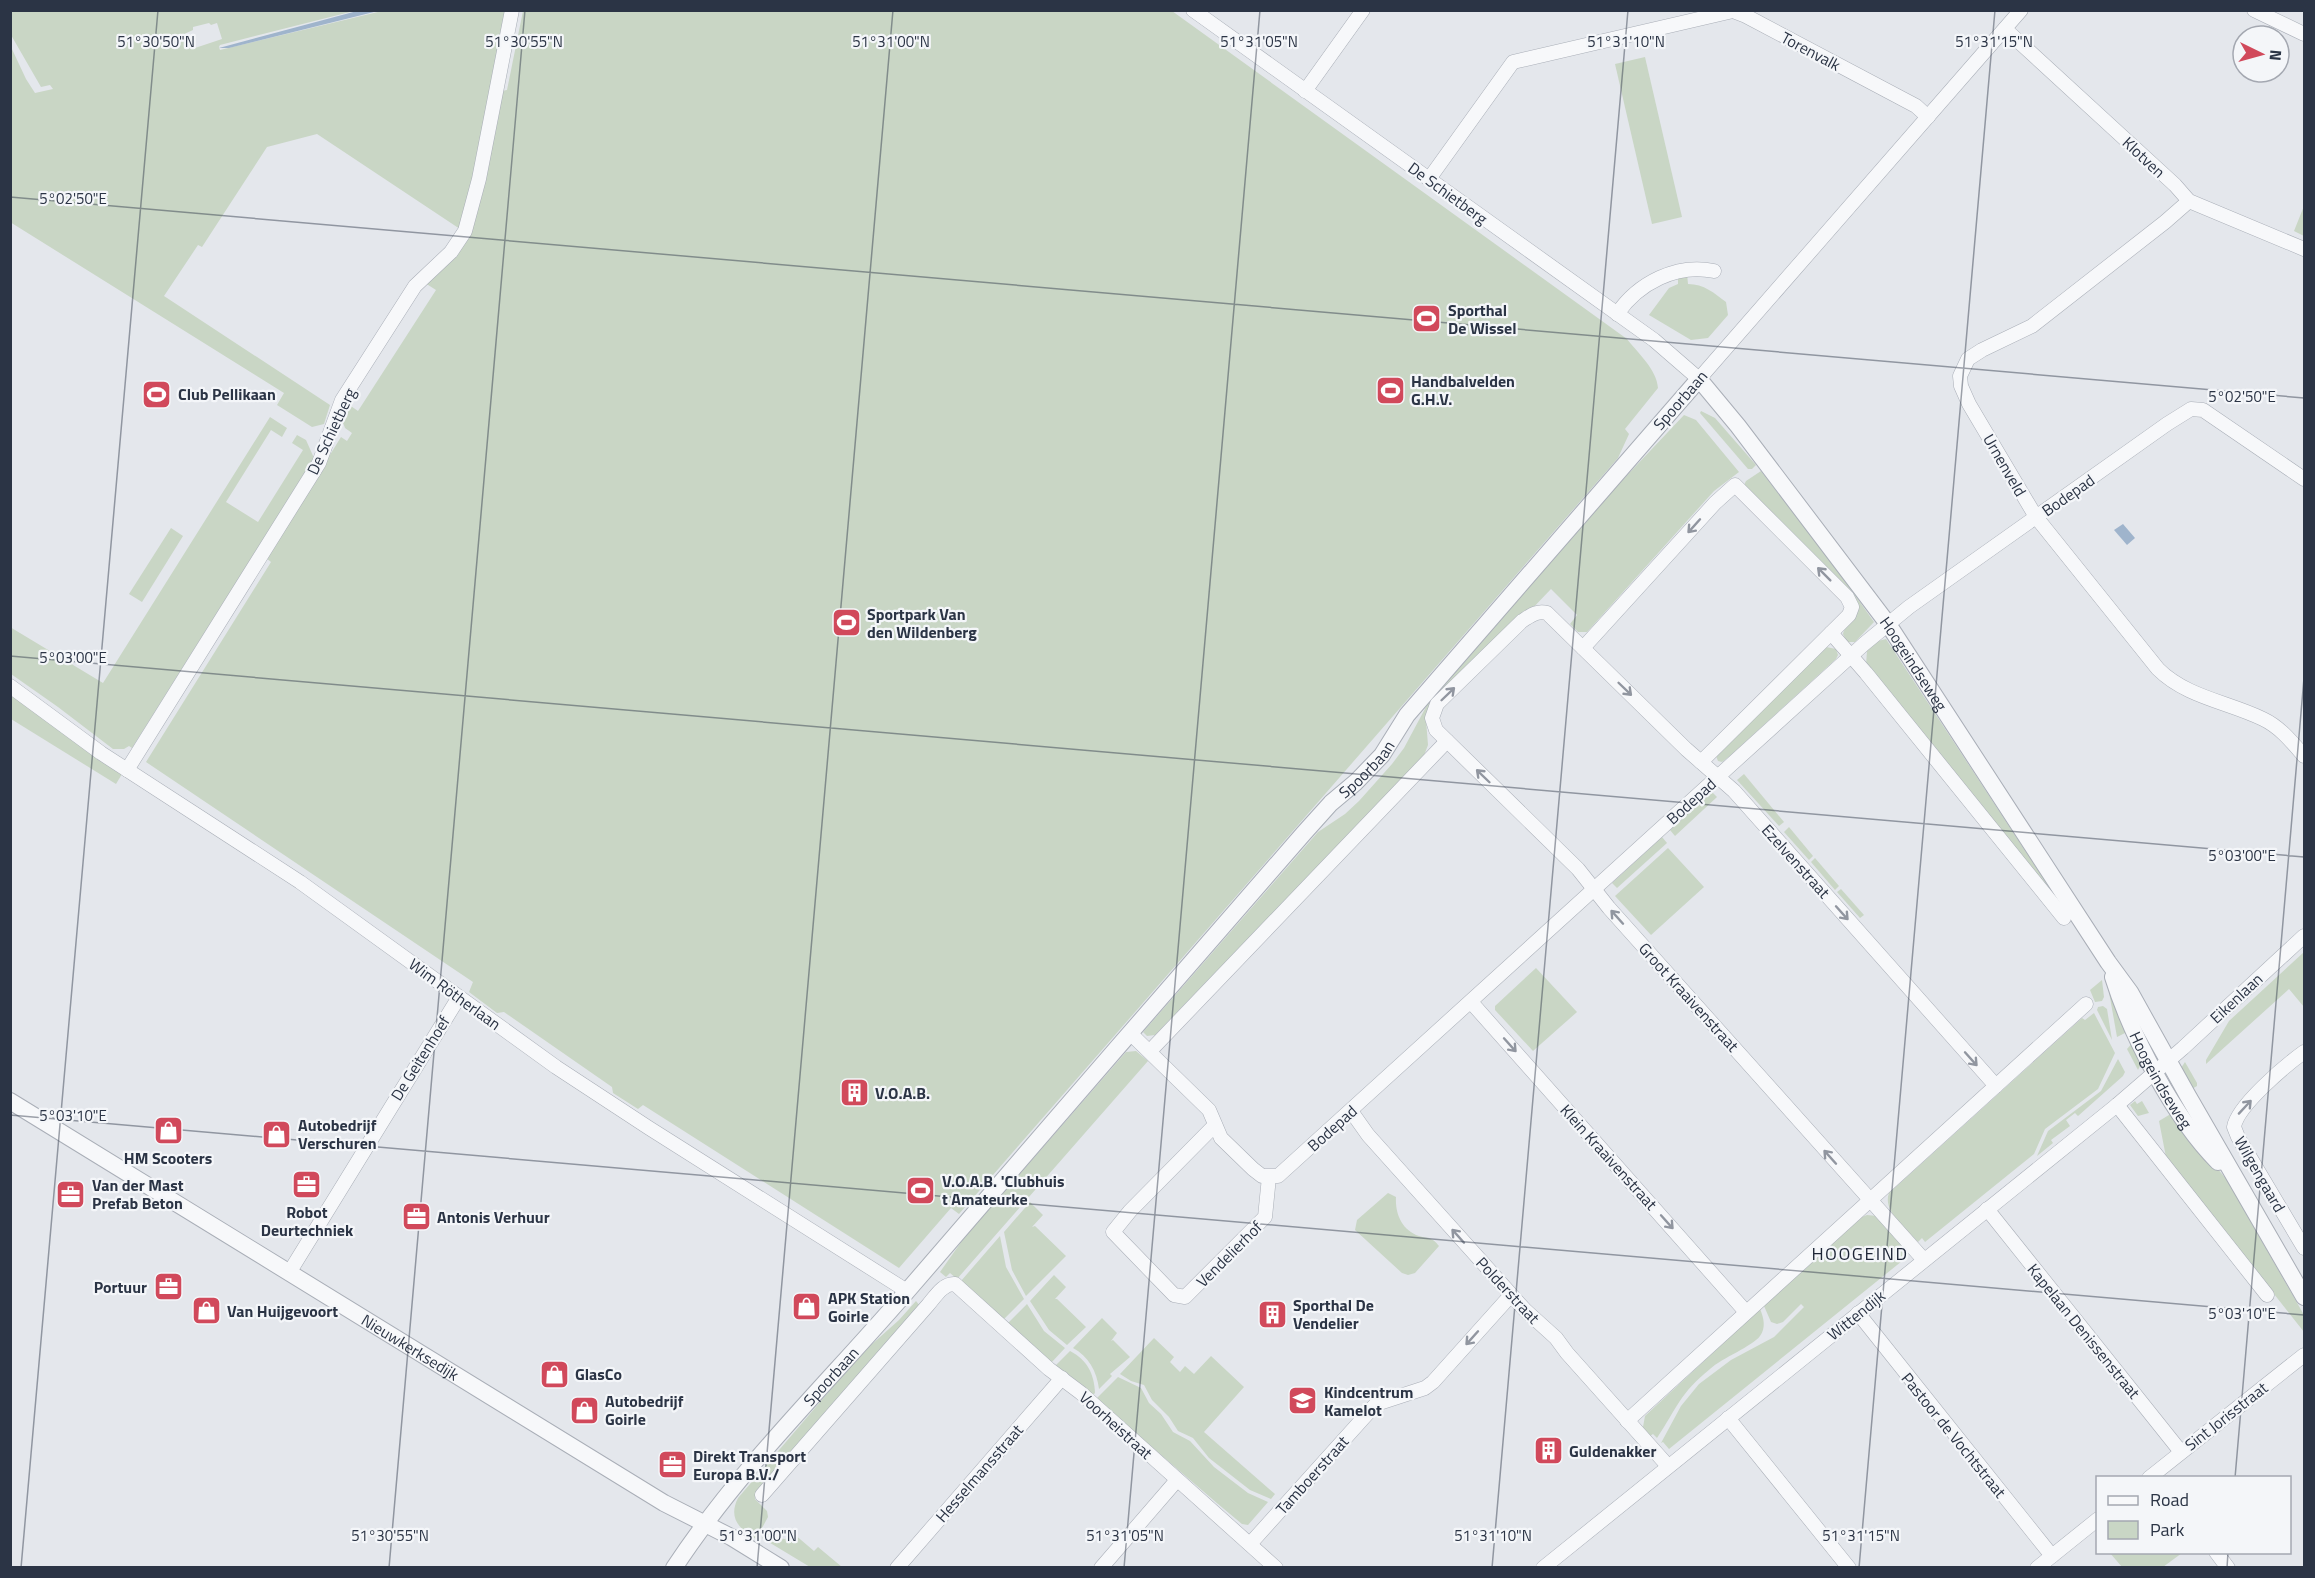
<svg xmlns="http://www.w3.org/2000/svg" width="2315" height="1578" viewBox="0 0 2315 1578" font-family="'Titillium Web',sans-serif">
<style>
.green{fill:#c9d6c5;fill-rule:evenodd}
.water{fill:#9fb4cc}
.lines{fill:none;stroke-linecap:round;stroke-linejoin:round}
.minor-casing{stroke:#a9aeb7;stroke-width:15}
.tertiary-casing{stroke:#a9aeb7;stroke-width:18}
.minor{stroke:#f7f8fa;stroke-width:14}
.tertiary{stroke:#f7f8fa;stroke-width:16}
.oneway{stroke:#9196a0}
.ticks{fill:none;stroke:#2b3445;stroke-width:1.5;stroke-opacity:0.45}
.labels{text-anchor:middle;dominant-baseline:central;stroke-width:4.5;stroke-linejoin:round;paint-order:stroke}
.street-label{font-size:16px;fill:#2b3445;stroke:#f4f6f9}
.poi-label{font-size:16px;font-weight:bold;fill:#2b3445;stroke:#f4f6f9;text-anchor:start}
.neighbourhood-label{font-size:18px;letter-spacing:1.5px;fill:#1d2536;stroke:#f4f6f9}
.ticks-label{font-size:15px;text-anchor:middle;fill:#2b3445;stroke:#f4f6f9;stroke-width:4.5;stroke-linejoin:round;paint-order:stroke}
</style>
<rect width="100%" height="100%" fill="#e4e7ec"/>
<g class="green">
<path d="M11 11H354L220 45 219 47 220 50 382 11H507L469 202 460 229 317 134 267 147 202 247 198 245 164 296 330 405 324 424 312 427 277 405 284 393 10 222 11 47 26 79 35 93 53 89 50 85 41 87 11 35ZM209 23 211 25 217 23 222 39 192 49 187 37 183 38 182 35 193 30V27Z"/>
<path d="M523 11H1172L1627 339C1638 353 1657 370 1658 388L1625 429 1629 434 1618 458 959 1214 951 1208 899 1268 643 1105 638 1109 613 1093 612 1087 504 1012 497 1013 469 992 473 982 146 762 271 562 266 558 341 437 347 441 352 433 345 428 342 420 348 404 358 411 436 290 425 283 454 254 501 91 507 90Z"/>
<path d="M1645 57 1682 217 1652 224 1615 64Z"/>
<path d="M2304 206V236L2294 231Z"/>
<path d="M1687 274 1688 284C1704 284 1714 293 1726 302L1728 315 1708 338 1691 340 1649 315 1669 288 1678 284V276Z"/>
<path d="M1701 411 1715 418 1756 465 1752 469H1748L1700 413Z"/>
<path d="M1684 415 1696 420 1739 472 1714 491 1587 632H1578L1570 624 1577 615 1551 589 1426 720 1428 745 1423 758 1155 1035 1147 1036 1143 1032 1318 832 1345 814 1359 801 1392 764 1404 748 1427 705 1616 487Z"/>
<path d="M270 417 287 428 282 437 271 430 226 502 258 522 303 450 292 443 297 435 306 440 314 458 132 748 129 746 124 749H113L58 707 11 674 10 627 103 683Z"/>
<path d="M1761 471 1835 567 1874 622 1855 642H1847L1843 634C1846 621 1862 618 1857 603L1743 487 1746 481Z"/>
<path d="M171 528 183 536 142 602 129 594Z"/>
<path d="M1886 639 2063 908 1866 665 1867 651 1878 641Z"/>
<path d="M1826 647 1836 649 1838 655 1836 659 1731 755 1722 762 1718 761 1716 756Z"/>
<path d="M10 694 122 774 116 784 11 719Z"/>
<path d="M1744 774 1784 822 1779 826 1737 780Z"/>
<path d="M1712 792 1717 797 1675 836 1670 830Z"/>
<path d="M1789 827 1813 856 1809 860 1784 832Z"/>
<path d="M1662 837 1667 843 1617 888 1612 883Z"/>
<path d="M1668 848 1704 887 1651 935 1615 896Z"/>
<path d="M1815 858 1839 886 1835 890 1811 862Z"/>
<path d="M1841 889 1864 915 1860 918 1837 892Z"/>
<path d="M2304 952V1007L2289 989 2206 1064V1060L2229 1021Z"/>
<path d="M1536 968 1577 1012 1533 1051 1495 1010V1006Z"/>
<path d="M2106 975 2129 1031 2117 1037Z"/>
<path d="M2102 980 2104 997 2102 1001 2095 1002 2090 990Z"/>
<path d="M2103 1006 2107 1009 2112 1040 2097 1010 2098 1007Z"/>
<path d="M2094 1013 2115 1053 2098 1089 2045 1129 2034 1154 1925 1242 1922 1238 1918 1242C1907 1229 1882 1211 1889 1193L2082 1018 2085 1020Z"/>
<path d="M2134 1041 2141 1064 2138 1070 2127 1049Z"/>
<path d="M1136 1051 1148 1061 957 1279 950 1273 946 1277 940 1272 964 1238 1126 1052Z"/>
<path d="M2118 1059 2125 1072 2123 1076 2078 1116 2075 1113 2066 1120 2070 1126 2051 1140 2053 1143 2037 1156 2048 1131 2101 1091Z"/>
<path d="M2185 1062 2197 1083V1086L2190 1090 2181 1068Z"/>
<path d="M2135 1101 2137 1104 2142 1101 2149 1113 2138 1116 2130 1105Z"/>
<path d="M2174 1112 2188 1133 2227 1180 2304 1315V1332L2166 1157 2159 1121Z"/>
<path d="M1388 1193 1396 1197C1395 1214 1402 1230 1419 1236 1429 1239 1432 1237 1439 1246L1415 1273 1408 1275 1402 1273 1355 1230 1357 1220Z"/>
<path d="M1030 1202 1043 1215 1032 1227 1035 1226 1066 1256 1026 1296 1012 1270 1004 1232Z"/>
<path d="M1867 1215 1877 1216 1908 1250 1904 1253 1907 1257 1669 1449 1663 1442 1661 1443 1681 1406 1699 1384 1731 1360 1774 1337 1804 1307 1801 1304 1783 1322 1777 1324 1771 1322 1764 1306 1862 1217Z"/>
<path d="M1000 1236 1006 1267 1024 1299 1003 1320 961 1281Z"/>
<path d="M1054 1275 1066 1287 1055 1299H1057L1086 1327 1067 1345 1049 1330 1030 1301Z"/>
<path d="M916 1301 920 1306 755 1495V1499L767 1511 768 1517 756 1539C739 1529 728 1518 738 1498L861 1354 899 1320Z"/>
<path d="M1027 1304 1044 1331 1065 1348 1051 1363 1007 1324Z"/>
<path d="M1760 1309C1764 1318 1766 1328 1760 1336 1753 1346 1722 1358 1710 1369 1680 1393 1677 1408 1657 1438L1653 1434 1650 1436 1643 1427 1645 1416Z"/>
<path d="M1102 1318 1117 1333 1111 1341 1113 1340 1130 1357 1110 1374 1112 1376 1099 1389C1097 1371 1088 1356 1073 1348Z"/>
<path d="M1154 1338 1174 1357 1170 1362 1180 1372 1185 1366 1194 1374 1211 1356 1244 1387 1204 1432 1275 1494 1271 1499 1250 1490 1209 1458 1193 1438 1178 1431 1169 1417 1152 1400 1144 1385 1131 1381 1120 1374Z"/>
<path d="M1070 1351C1087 1360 1094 1373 1095 1393L1092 1396 1055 1366Z"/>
<path d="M1118 1377 1141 1388 1149 1403 1161 1414 1173 1432 1190 1441 1214 1467 1248 1493 1268 1502 1248 1525 1242 1524 1218 1504 1096 1399Z"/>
<path d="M769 1528 777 1538 785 1539 794 1534 814 1551 818 1547 842 1567H810L762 1538Z"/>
<path d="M2110 1553H2182L2163 1567H2122Z"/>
</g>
<g class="water">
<path d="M357 11H378L229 48H219Z"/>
<path d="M2123 524 2135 538 2127 545 2114 530Z"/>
</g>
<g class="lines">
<defs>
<g id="minor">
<path d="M1193 10 1654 340 1699 379 2021 10"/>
<path d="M2254 10 2304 34"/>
<path d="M2005 29 2175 185 2189 201 2304 249"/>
<path d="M1305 91 1363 10"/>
<path d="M1429 179 1513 62 1733 11 1746 16 1916 106 1928 117"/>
<path d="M2189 201 2165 222 2032 326 1982 350 1968 359 1960 376 1961 386 1969 404 2036 517 2158 669C2186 697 2228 702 2263 719 2280 727 2292 742 2304 756"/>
<path d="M1617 314C1638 283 1677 263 1714 271"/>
<path d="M1831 633 1866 673 2064 918"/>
<path d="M1583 648 1715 503 1735 485 1847 597 1852 607 1849 615 1701 762"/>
<path d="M10 686 101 753 300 882 556 1067 649 1128 907 1291"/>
<path d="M127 770 319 463 342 400 415 286 451 252 465 231 479 179 512 10"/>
<path d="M1471 1002 1746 1312"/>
<path d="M1130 1033 1209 1110 1221 1138 1253 1169 1262 1176H1278L1864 644 1909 607 2167 424 2191 409 2203 410 2304 479"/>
<path d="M1150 1051 1447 741"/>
<path d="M2304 1052C2286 1065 2237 1106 2234 1127L2238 1137 2304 1248"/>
<path d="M2117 1105 2267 1295"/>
<path d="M1351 1111 1368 1135 1525 1310 1556 1338 1567 1353 1668 1466"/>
<path d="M1215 1125 1130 1211 1113 1232 1174 1295 1185 1297 1265 1217 1269 1177"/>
<path d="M1987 1209 2181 1452"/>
<path d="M1924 1260 1609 908 1578 869 1436 730 1432 718 1437 704 1522 621C1530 616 1537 610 1547 613L1686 749 1734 791 1996 1086"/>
<path d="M289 1273 459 997"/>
<path d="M1858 1313 2052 1556"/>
<path d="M1728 1418 1849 1568"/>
<path d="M1627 1421 2086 1004"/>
<path d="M2149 1478 2304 1355"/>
<path d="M762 1495 928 1305C935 1297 943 1283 955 1284L1049 1369 1081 1393 1276 1568"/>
<path d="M1250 1544 1376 1404 1425 1388 1433 1382 1511 1295"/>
<path d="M2216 1552 2228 1568"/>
<path d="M897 1568 1062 1378"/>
<path d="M1101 1568 1177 1480"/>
<path d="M1543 1568 2117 1105 2183 1048 2304 936"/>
<path d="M2037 1568 2098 1519"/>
</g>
<g id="tertiary">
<path id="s1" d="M2113 977C2131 1035 2174 1118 2218 1162"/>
<path id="s2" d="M10 1101 664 1503 731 1537 781 1568"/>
<path id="s3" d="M674 1568C741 1466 830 1381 909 1289 1040 1136 1172 985 1304 833L1331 803 1356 782 1382 755 1407 715 1699 379 1738 426 1888 624 2108 962 2130 992 2188 1096 2304 1297"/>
</g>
</defs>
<use href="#minor" class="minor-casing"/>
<use href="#tertiary" class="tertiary-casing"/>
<use href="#minor" class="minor"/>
<use href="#tertiary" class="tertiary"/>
</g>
<defs><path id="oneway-shaft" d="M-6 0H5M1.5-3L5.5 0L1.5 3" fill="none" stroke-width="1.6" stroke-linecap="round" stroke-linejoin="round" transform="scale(1.5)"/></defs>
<g class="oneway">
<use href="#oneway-shaft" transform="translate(1694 526) rotate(132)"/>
<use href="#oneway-shaft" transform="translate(1824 574) rotate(-135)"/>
<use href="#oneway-shaft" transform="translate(1625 689) rotate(44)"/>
<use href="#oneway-shaft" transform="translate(1448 694) rotate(-44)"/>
<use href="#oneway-shaft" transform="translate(1483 776) rotate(-136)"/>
<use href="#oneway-shaft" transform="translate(1842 913) rotate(48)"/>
<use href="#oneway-shaft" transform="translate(1617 917) rotate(-132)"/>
<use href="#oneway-shaft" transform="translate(1510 1045) rotate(48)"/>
<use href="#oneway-shaft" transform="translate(1971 1059) rotate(48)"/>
<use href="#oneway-shaft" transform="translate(2245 1107) rotate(-47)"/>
<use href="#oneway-shaft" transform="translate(1830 1157) rotate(-132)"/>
<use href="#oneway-shaft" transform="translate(1667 1222) rotate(48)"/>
<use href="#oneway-shaft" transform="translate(1458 1236) rotate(-132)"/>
<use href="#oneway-shaft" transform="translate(1472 1338) rotate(132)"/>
</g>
<path class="ticks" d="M10 197 2304 398M10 656 2304 857M10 1115 2304 1315M2235 1478 2304 678M21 1568 158 10M389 1568 525 10M757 1568 893 10M1124 1568 1260 10M1492 1568 1628 10M1859 1568 1995 10M2227 1568 2228 1552"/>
<defs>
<symbol id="stadium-square" viewBox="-11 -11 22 22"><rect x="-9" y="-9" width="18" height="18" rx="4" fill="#d1495b" stroke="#f4f6f9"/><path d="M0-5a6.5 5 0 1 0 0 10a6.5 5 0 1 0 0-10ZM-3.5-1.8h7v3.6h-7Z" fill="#fff"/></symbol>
<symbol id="building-square" viewBox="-11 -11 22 22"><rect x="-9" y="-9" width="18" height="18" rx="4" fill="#d1495b" stroke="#f4f6f9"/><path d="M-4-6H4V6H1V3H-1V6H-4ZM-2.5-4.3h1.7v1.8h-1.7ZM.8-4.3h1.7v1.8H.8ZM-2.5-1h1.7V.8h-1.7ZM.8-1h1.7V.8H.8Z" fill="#fff"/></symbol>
<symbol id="shop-square" viewBox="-11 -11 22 22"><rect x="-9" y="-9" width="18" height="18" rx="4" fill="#d1495b" stroke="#f4f6f9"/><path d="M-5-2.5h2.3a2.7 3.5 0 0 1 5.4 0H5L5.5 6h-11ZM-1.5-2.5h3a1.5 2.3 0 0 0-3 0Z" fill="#fff"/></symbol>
<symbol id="office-square" viewBox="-11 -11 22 22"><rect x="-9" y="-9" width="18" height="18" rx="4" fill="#d1495b" stroke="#f4f6f9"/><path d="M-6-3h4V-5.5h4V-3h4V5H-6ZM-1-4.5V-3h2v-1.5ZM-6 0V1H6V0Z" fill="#fff"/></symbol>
<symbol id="school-square" viewBox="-11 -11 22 22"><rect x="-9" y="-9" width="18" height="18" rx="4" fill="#d1495b" stroke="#f4f6f9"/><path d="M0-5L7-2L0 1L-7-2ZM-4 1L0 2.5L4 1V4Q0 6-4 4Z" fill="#fff"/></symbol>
</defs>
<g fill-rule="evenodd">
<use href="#stadium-square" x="1410" y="302" width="33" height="33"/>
<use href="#stadium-square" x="1374" y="374" width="33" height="33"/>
<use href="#stadium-square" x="140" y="378" width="33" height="33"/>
<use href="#stadium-square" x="830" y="606" width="33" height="33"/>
<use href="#building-square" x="838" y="1076" width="33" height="33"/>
<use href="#shop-square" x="152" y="1114" width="33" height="33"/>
<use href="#shop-square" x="260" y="1118" width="33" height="33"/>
<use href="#office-square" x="290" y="1168" width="33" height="33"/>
<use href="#stadium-square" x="904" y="1174" width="33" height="33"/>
<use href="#office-square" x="54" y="1178" width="33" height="33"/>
<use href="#office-square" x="400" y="1200" width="33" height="33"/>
<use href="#office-square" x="152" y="1270" width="33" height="33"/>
<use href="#shop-square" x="790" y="1290" width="33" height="33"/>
<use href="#shop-square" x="190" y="1294" width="33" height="33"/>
<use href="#building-square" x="1256" y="1298" width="33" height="33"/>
<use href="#shop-square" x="538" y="1358" width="33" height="33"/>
<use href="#school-square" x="1286" y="1384" width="33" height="33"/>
<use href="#shop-square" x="568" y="1394" width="33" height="33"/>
<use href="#building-square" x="1532" y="1434" width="33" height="33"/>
<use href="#office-square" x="656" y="1448" width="33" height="33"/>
</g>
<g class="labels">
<g class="street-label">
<text transform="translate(1811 51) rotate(28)">Torenvalk</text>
<text transform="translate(2144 157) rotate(43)">Klotven</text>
<text transform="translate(1448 193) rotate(36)">De Schietberg</text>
<text transform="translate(1680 400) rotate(-49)">Spoorbaan</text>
<text transform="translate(331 431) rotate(-65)">De Schietberg</text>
<text transform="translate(2005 465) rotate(60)">Urnenveld</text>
<text transform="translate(2068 495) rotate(-35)">Bodepad</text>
<text stroke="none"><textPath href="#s3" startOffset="1928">Hoogeindseweg</textPath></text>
<text stroke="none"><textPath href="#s3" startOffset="1058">Spoorbaan</textPath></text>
<text transform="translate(1691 801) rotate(-42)">Bodepad</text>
<text transform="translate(1796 861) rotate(48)">Ezelvenstraat</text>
<text transform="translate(455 994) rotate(36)">Wim Rötherlaan</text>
<text transform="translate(1689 997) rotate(48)">Groot Kraaivenstraat</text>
<text transform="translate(2236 998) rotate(-43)">Eikenlaan</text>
<text transform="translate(420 1058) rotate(-58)">De Geitenhoef</text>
<text stroke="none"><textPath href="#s1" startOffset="114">Hoogeindseweg</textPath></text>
<text transform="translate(1332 1128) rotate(-42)">Bodepad</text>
<text transform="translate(1609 1157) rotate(48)">Klein Kraaivenstraat</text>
<text transform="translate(2260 1174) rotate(60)">Wilgengaard</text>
<text transform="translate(1229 1254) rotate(-45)">Vendelierhof</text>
<text transform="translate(1508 1290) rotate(47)">Polderstraat</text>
<text transform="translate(1856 1315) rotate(-39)">Wittendijk</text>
<text transform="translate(2084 1331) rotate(51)">Kapelaan Denissenstraat</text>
<text stroke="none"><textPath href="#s2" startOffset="470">Nieuwkerksedijk</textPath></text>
<text stroke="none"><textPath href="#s3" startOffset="248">Spoorbaan</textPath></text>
<text transform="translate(2226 1416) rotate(-38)">Sint Jorisstraat</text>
<text transform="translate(1116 1425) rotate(42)">Voorheistraat</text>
<text transform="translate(1954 1435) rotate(51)">Pastoor de Vochtstraat</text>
<text transform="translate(979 1473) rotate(-49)">Hesselmansstraat</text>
<text transform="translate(1312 1475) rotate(-48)">Tamboerstraat</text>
</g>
<g class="poi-label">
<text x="1448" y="310">Sporthal<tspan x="1448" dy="18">De Wissel</tspan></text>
<text x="1411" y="381">Handbalvelden<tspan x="1411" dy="18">G.H.V.</tspan></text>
<text x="178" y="394">Club Pellikaan</text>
<text x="867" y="614">Sportpark Van<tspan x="867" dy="18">den Wildenberg</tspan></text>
<text x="875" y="1093">V.O.A.B.</text>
<text x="298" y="1125">Autobedrijf<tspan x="298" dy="18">Verschuren</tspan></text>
<text x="168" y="1158" text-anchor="middle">HM Scooters</text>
<text x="942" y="1181">V.O.A.B. 'Clubhuis<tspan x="942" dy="18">t Amateurke</tspan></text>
<text x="92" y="1185">Van der Mast<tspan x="92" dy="18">Prefab Beton</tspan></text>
<text x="307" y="1212" text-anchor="middle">Robot<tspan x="307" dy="18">Deurtechniek</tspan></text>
<text x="437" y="1217">Antonis Verhuur</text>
<text x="147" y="1287" text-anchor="end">Portuur</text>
<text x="828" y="1298">APK Station<tspan x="828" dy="18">Goirle</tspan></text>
<text x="1293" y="1305">Sporthal De<tspan x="1293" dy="18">Vendelier</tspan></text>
<text x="227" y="1311">Van Huijgevoort</text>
<text x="575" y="1374">GlasCo</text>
<text x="1324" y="1392">Kindcentrum<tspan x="1324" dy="18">Kamelot</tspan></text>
<text x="605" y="1401">Autobedrijf<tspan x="605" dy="18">Goirle</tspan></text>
<text x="1569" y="1451">Guldenakker</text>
<text x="693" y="1456">Direkt Transport<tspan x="693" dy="18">Europa B.V./</tspan></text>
</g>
<g class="neighbourhood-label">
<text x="1860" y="1253">HOOGEIND</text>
</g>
</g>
<g class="ticks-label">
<text x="156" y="47">51°30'50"N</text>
<text x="524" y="47">51°30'55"N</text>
<text x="891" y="47">51°31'00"N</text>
<text x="1259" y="47">51°31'05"N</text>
<text x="1626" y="47">51°31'10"N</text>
<text x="1994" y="47">51°31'15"N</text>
<text x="73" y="204">5°02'50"E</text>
<text x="2242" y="402">5°02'50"E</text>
<text x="73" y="663">5°03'00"E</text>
<text x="2242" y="861">5°03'00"E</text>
<text x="73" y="1121">5°03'10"E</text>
<text x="2242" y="1319">5°03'10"E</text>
<text x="390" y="1541">51°30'55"N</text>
<text x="758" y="1541">51°31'00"N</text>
<text x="1125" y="1541">51°31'05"N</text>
<text x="1493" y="1541">51°31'10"N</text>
<text x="1861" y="1541">51°31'15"N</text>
</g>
<rect width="2315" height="1578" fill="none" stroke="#2b3445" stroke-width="24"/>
<rect x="2096" y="1476" width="195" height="78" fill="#f4f6f9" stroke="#a4a8b1" stroke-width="1.5"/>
<rect x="2108" y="1496" width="30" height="9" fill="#f7f8fa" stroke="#a4a8b1" stroke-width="1.5"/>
<text x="2150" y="1506" font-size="18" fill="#2b3445">Road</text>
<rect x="2108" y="1521" width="30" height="18" fill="#c9d6c5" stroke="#a4a8b1" stroke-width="1.5"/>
<text x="2150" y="1536" font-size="18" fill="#2b3445">Park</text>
<g transform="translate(2261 54) rotate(95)"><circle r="28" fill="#f4f6f9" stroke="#a4a8b1" stroke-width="1.5"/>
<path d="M0-4.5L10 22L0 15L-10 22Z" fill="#d1495b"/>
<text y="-9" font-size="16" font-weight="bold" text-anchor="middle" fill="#2b3445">N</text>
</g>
</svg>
